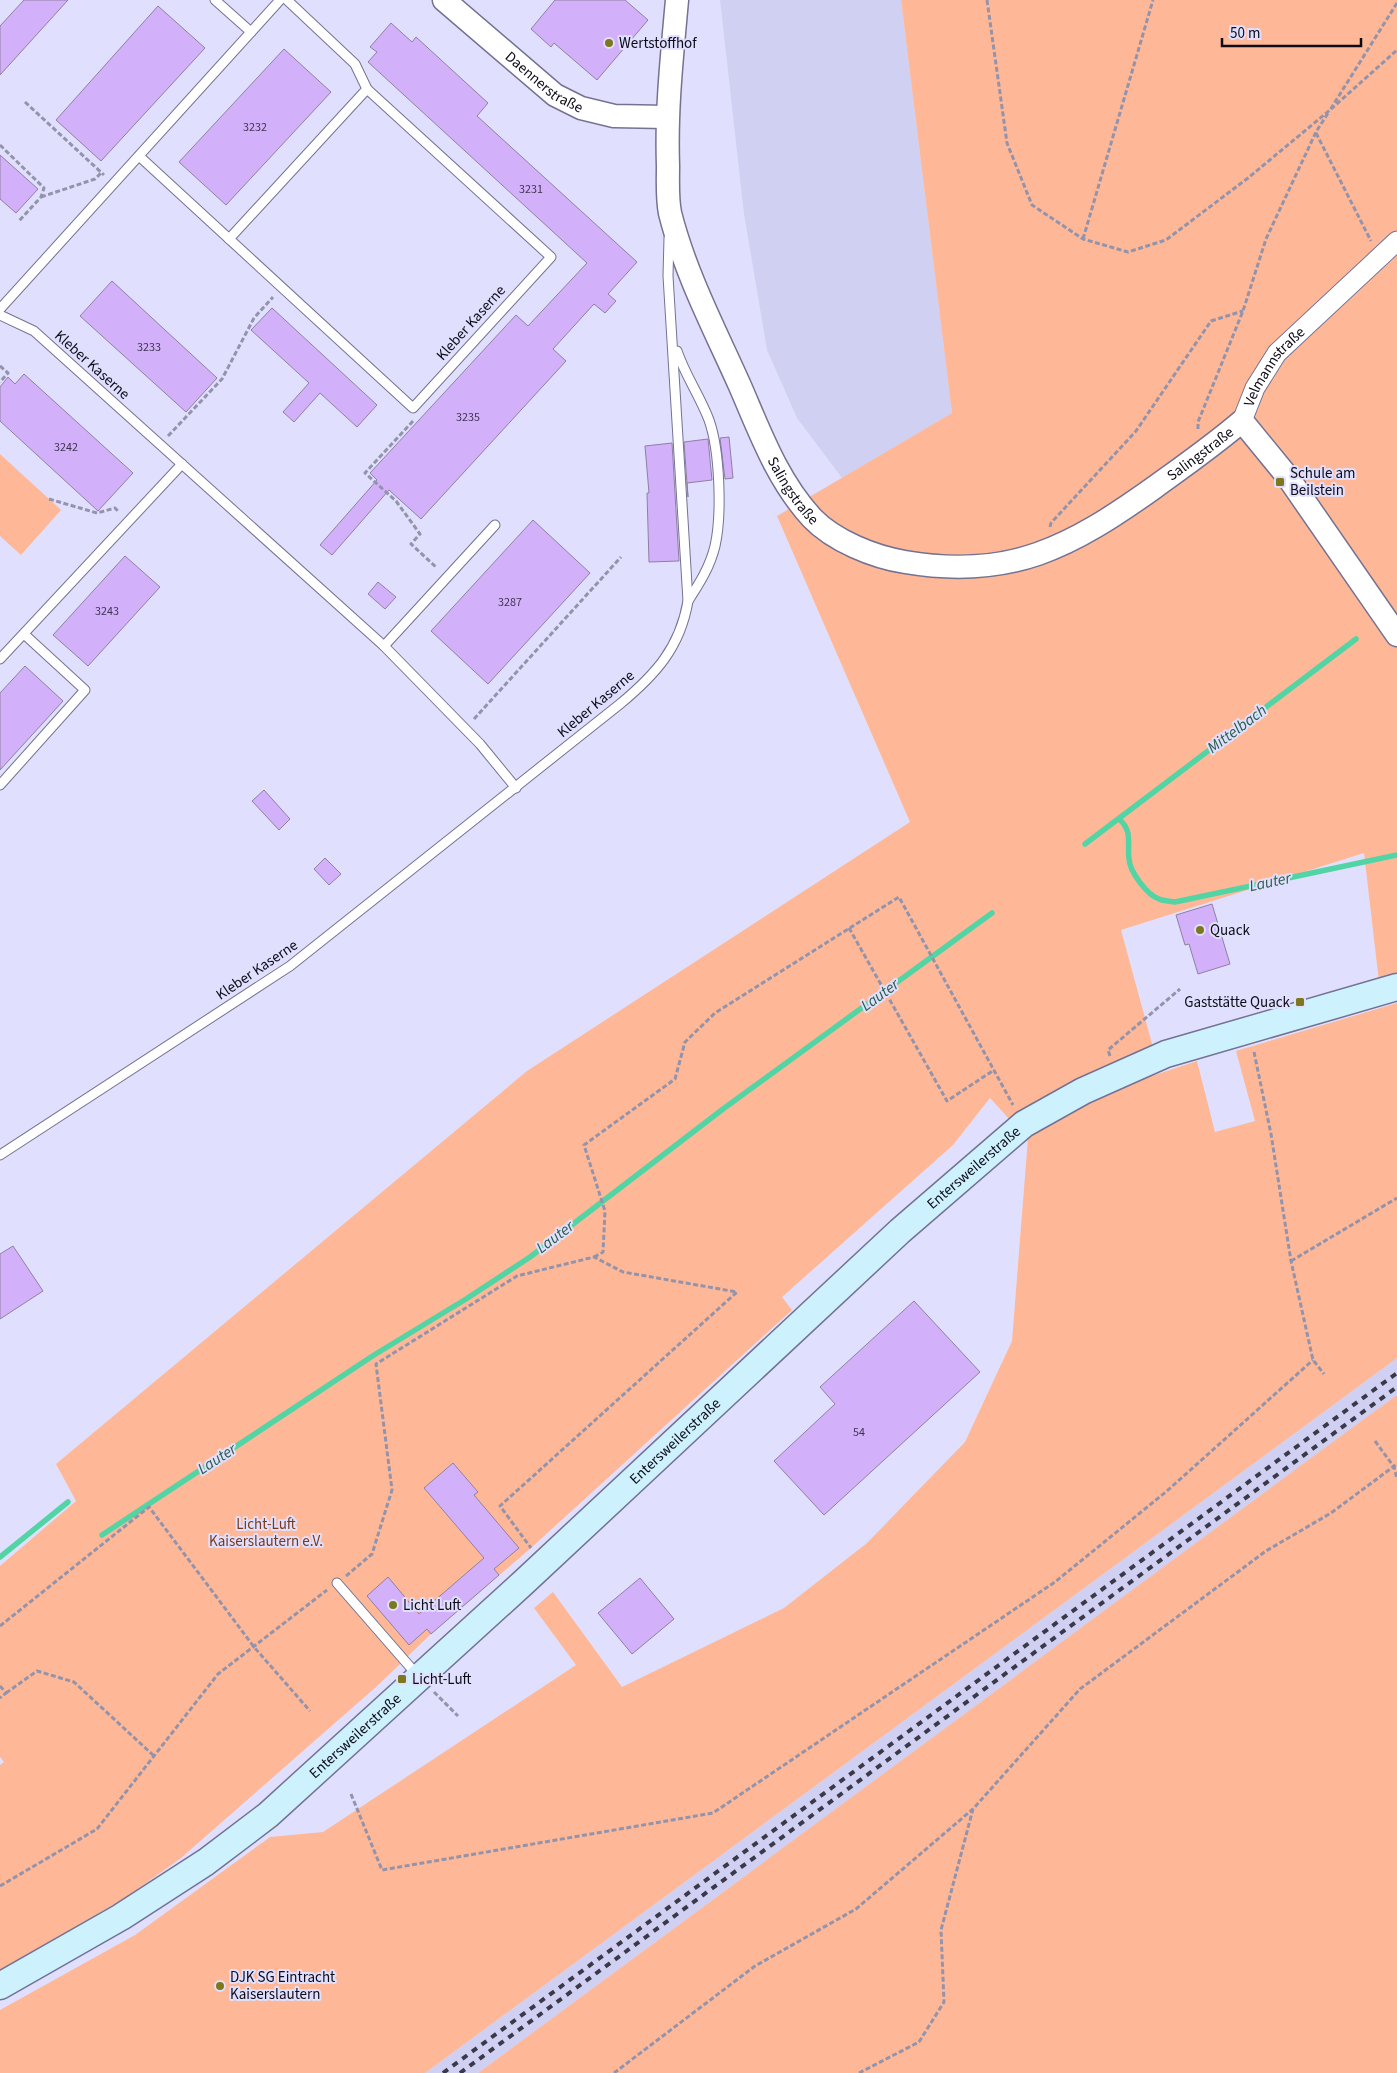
<svg xmlns="http://www.w3.org/2000/svg" width="1397" height="2073" viewBox="0 0 1397 2073" font-family="'Source Sans 3',sans-serif">
<style>
.built{fill:#d0d0f2}
.green{fill:#ffb897}
.lines{fill:none;stroke-linecap:round;stroke-linejoin:round}
.stream{stroke:#53d4a5;stroke-width:5.5}
.building{fill:#d3b1fa;stroke:#8f80a1}
.service-casing{stroke:#737293;stroke-width:11}
.minor-casing{stroke:#737293;stroke-width:21}
.tertiary-casing{stroke:#737293;stroke-width:25}
.secondary-casing{stroke:#737293;stroke-width:29}
.path{stroke:#9393ab;stroke-width:3;stroke-dasharray:5 2.5;stroke-linecap:butt}
.service{stroke:#fff;stroke-width:9}
.minor{stroke:#fff;stroke-width:19}
.tertiary{stroke:#fff;stroke-width:22}
.secondary{stroke:#cef1fe;stroke-width:26}
.rail{stroke:#3a3949;stroke-width:4;stroke-dasharray:6 6;stroke-linecap:butt}
.poi-dot{fill:#7d781d;stroke:#e0e0fe;stroke-width:2}
.labels{text-anchor:middle;dominant-baseline:central;stroke-width:4;stroke-linejoin:round;paint-order:stroke}
.number-label{font-size:12px;fill:#3e3450}
.poi-label{font-size:15px;fill:#0c0b17;stroke:#e0e0fe;text-anchor:start}
.street-label{font-size:15px;fill:#0c0b17;stroke:#e0e0fe}
.park-label{font-size:15px;fill:#773919;stroke:#e0e0fe}
.water-label{font-size:16px;font-style:italic;fill:#295d49;stroke:#e0e0fe}
</style>
<rect width="100%" height="100%" fill="#e0e0fe"/>
<g class="built">
<path d="M720 0H901L952 413 842 478 797 418 767 350 744 214Z"/>
<path d="M1397 1358V1395L478 2073H425Z"/>
</g>
<g class="green">
<path d="M901 0H1397V975L1379 982 1364 853 1121 930 1154 1051 1010 1120 990 1098 953 1145 782 1297 792 1310 531 1548 431 1634 376 1687 181 1858 125 1898 0 1970V1765L4 1762 0 1757V1566L76 1501 56 1464 527 1071 910 822 777 516 952 413Z"/>
<path d="M0 454 61 510 21 555 0 536Z"/>
<path d="M1397 1003V1358L425 2073H0V2010L135 1935 270 1837 323 1832 576 1665 534 1608 553 1592 622 1687 784 1608 867 1543 965 1442 1012 1341 1028 1138 1086 1103 1146 1078 1197 1061 1215 1132 1255 1121 1236 1051Z"/>
<path d="M1397 1395V2073H478L1345 1433Z"/>
</g>
<g class="lines">
<g class="stream">
<path d="M1119 819C1133 831 1127 843 1129 859 1130 872 1147 895 1159 899 1163 901 1170 901 1175 902L1397 855"/>
<path d="M1085 844 1356 639"/>
<path d="M102 1535 374 1355 466 1299 530 1257 723 1109 992 913"/>
<path d="M0 1557 68 1502"/>
</g>
</g>
<g class="building">
<path d="M24 0H68L0 75V26Z"/>
<path d="M555 0H625L648 20 597 80 554 43 551 47 531 29Z"/>
<path d="M158 6 205 48 101 161 56 120Z"/>
<path d="M391 23 412 42 416 37 488 103 477 116 637 262 608 294 616 301 605 313 594 304 553 349 566 361 421 519 389 490 332 555 320 545 377 480 370 473 516 315 528 326 587 263 368 62 377 52 370 47Z"/>
<path d="M284 49 331 92 226 205 179 162Z"/>
<path d="M0 155 38 189 16 213 0 199Z"/>
<path d="M112 281 217 378 186 412 80 316Z"/>
<path d="M272 308 377 405 357 427 320 393 294 422 283 412 309 383 251 330Z"/>
<path d="M24 374 133 473 98 511 0 421V387L8 377 15 384Z"/>
<path d="M729 437 733 478 725 479 720 438Z"/>
<path d="M708 439 712 480 687 483 688 497 684 442Z"/>
<path d="M672 443 679 561 649 562 647 493H649L645 446Z"/>
<path d="M533 520 590 573 488 684 431 631Z"/>
<path d="M125 556 160 587 88 666 53 635Z"/>
<path d="M378 582 396 597 385 609 368 594Z"/>
<path d="M25 666 63 701 0 770V693Z"/>
<path d="M264 790 290 819 279 830 252 801Z"/>
<path d="M325 858 341 874 329 885 314 869Z"/>
<path d="M1212 904 1230 964 1198 974 1189 944 1185 945 1176 915Z"/>
<path d="M13 1246 43 1291 0 1319V1254Z"/>
<path d="M914 1301 980 1372 824 1515 774 1461 835 1404 820 1387Z"/>
<path d="M453 1463 478 1492 474 1495 519 1548 494 1569 499 1575 431 1634 427 1629 409 1645 367 1596 388 1577 419 1614 484 1558 424 1488Z"/>
<path d="M640 1578 674 1619 632 1654 598 1613Z"/>
</g>
<g class="lines">
<defs>
<g id="service">
<path d="M215 0 251 32"/>
<path d="M139 156 413 408 551 257 367 89"/>
<path d="M229 239 367 89 355 64 287 0"/>
<path d="M0 309 280 0"/>
<path d="M0 315 34 331 384 646 480 744 516 788"/>
<path d="M677 351C685 375 700 396 709 420 720 451 722 515 715 546 710 567 699 584 688 601"/>
<path d="M384 646 495 525"/>
<path d="M0 659 182 464"/>
<path d="M0 785 85 690 24 634"/>
<path d="M0 1155 290 966 620 704C655 675 680 648 688 601L668 276 669 238"/>
<path d="M337 1583 418 1676"/>
</g>
<g id="minor">
<path id="s1" d="M1242 421 1255 388 1277 353 1397 241"/>
</g>
<g id="tertiary">
<path id="s2" d="M444 0 555 95 581 108 614 116 666 117"/>
<path id="s3" d="M677 0C672 56 666 110 668 166 668 181 667 198 670 213 685 273 715 330 740 386 760 432 777 480 812 518 834 541 874 557 905 562 1011 580 1071 547 1155 487 1184 466 1214 445 1242 421L1287 476 1397 635"/>
</g>
<g id="secondary">
<path id="s4" d="M0 1986 121 1917 206 1862 268 1815 524 1582 900 1231 1024 1124 1083 1091 1166 1054 1397 987"/>
</g>
</defs>
<use href="#service" class="service-casing"/>
<use href="#minor" class="minor-casing"/>
<use href="#tertiary" class="tertiary-casing"/>
<use href="#secondary" class="secondary-casing"/>
<g class="path">
<path d="M987 0 1007 143 1032 205 1083 239 1128 252 1166 240 1248 178 1330 110"/>
<path d="M1397 3 1330 110 1397 50"/>
<path d="M25 102 104 175"/>
<path d="M1316 133 1371 241"/>
<path d="M0 145 44 188 41 197 18 222"/>
<path d="M41 197 95 179 102 172"/>
<path d="M1083 239 1153 0"/>
<path d="M0 366 8 373 0 382"/>
<path d="M413 421 365 473 396 501 420 534 411 544 437 568"/>
<path d="M1198 429V422L1243 311 1266 239 1316 132 1328 113"/>
<path d="M168 436 222 379 254 318 273 297"/>
<path d="M49 499 97 513 115 508 119 512"/>
<path d="M1050 527 1051 523 1136 431 1211 321 1243 311"/>
<path d="M474 719 621 557"/>
<path d="M849 928 947 1101 994 1070"/>
<path d="M1254 1052 1271 1134 1291 1261 1313 1360 1324 1374"/>
<path d="M1110 1056 1108 1050 1180 989"/>
<path d="M594 1257 603 1252 605 1211 584 1145 675 1079 685 1042 715 1013 899 897 1013 1105"/>
<path d="M1291 1261 1397 1198"/>
<path d="M1375 1441 1394 1467 1397 1479"/>
<path d="M346 1576 372 1554 392 1490 376 1364 517 1276 594 1257 623 1272 737 1292 500 1506 531 1548"/>
<path d="M0 1626 149 1507 254 1647 310 1711"/>
<path d="M0 1686 6 1693 0 1698"/>
<path d="M434 1692 458 1716"/>
<path d="M6 1693 37 1671 74 1682 154 1756"/>
<path d="M351 1794 382 1870 713 1813 1055 1582 1167 1491 1313 1360"/>
<path d="M0 1886 97 1829 218 1674 327 1590"/>
<path d="M614 2073 755 1966 856 1909 973 1809"/>
<path d="M859 2073 919 2042 944 2002 941 1930 973 1809 1080 1689 1266 1551 1331 1513 1397 1464"/>
</g>
<use href="#service" class="service"/>
<use href="#minor" class="minor"/>
<use href="#tertiary" class="tertiary"/>
<use href="#secondary" class="secondary"/>
<g class="rail">
<path d="M443 2073 1397 1373"/>
<path d="M460 2073 1397 1387"/>
</g>
</g>
<g class="poi-dot">
<circle cx="609" cy="43" r="5"/>
<rect x="1275" y="477" width="10" height="10" rx="2.5"/>
<circle cx="1200" cy="930" r="5"/>
<rect x="1295" y="997" width="10" height="10" rx="2.5"/>
<circle cx="393" cy="1605" r="5"/>
<rect x="397" y="1674" width="10" height="10" rx="2.5"/>
<circle cx="220" cy="1986" r="5"/>
</g>
<g class="labels">
<g class="number-label">
<text x="255" y="127">3232</text>
<text x="531" y="189">3231</text>
<text x="149" y="347">3233</text>
<text x="468" y="417">3235</text>
<text x="66" y="447">3242</text>
<text x="510" y="602">3287</text>
<text x="107" y="611">3243</text>
<text x="859" y="1432">54</text>
</g>
<g class="poi-label">
<text x="619" y="43">Wertstoffhof</text>
<text x="1290" y="473">Schule am<tspan x="1290" dy="17">Beilstein</tspan></text>
<text x="1210" y="930">Quack</text>
<text x="1290" y="1002" text-anchor="end">Gaststätte Quack</text>
<text x="403" y="1605">Licht Luft</text>
<text x="412" y="1679">Licht-Luft</text>
<text x="230" y="1977">DJK SG Eintracht<tspan x="230" dy="17">Kaiserslautern</tspan></text>
</g>
<g class="street-label">
<text stroke="none"><textPath href="#s2" startOffset="130">Daennerstraße</textPath></text>
<text transform="translate(471 323) rotate(-48)">Kleber Kaserne</text>
<text transform="translate(92 365) rotate(42)">Kleber Kaserne</text>
<text stroke="none"><textPath href="#s1" startOffset="64">Velmannstraße</textPath></text>
<text stroke="none"><textPath href="#s3" startOffset="982">Salingstraße</textPath></text>
<text stroke="none"><textPath href="#s3" startOffset="518">Salingstraße</textPath></text>
<text transform="translate(596 704) rotate(-40)">Kleber Kaserne</text>
<text transform="translate(257 970) rotate(-34)">Kleber Kaserne</text>
<text stroke="none"><textPath href="#s4" startOffset="1276">Entersweilerstraße</textPath></text>
<text stroke="none"><textPath href="#s4" startOffset="871">Entersweilerstraße</textPath></text>
<text stroke="none"><textPath href="#s4" startOffset="436">Entersweilerstraße</textPath></text>
</g>
<g class="park-label">
<text x="266" y="1524">Licht-Luft<tspan x="266" dy="17">Kaiserslautern e.V.</tspan></text>
</g>
<g class="water-label">
<text transform="translate(1237 729) rotate(-37)">Mittelbach</text>
<text transform="translate(1270 882) rotate(-12)">Lauter</text>
<text transform="translate(880 995) rotate(-36)">Lauter</text>
<text transform="translate(555 1237) rotate(-37)">Lauter</text>
<text transform="translate(217 1459) rotate(-33)">Lauter</text>
</g>
</g>
<path d="M1222 38v8h139v-8" fill="none" stroke="#0c0b17" stroke-width="2.5"/>
<text x="1230" y="38" font-size="15" fill="#0c0b17" stroke="#e0e0fe" stroke-width="4" paint-order="stroke">50 m</text>
</svg>
